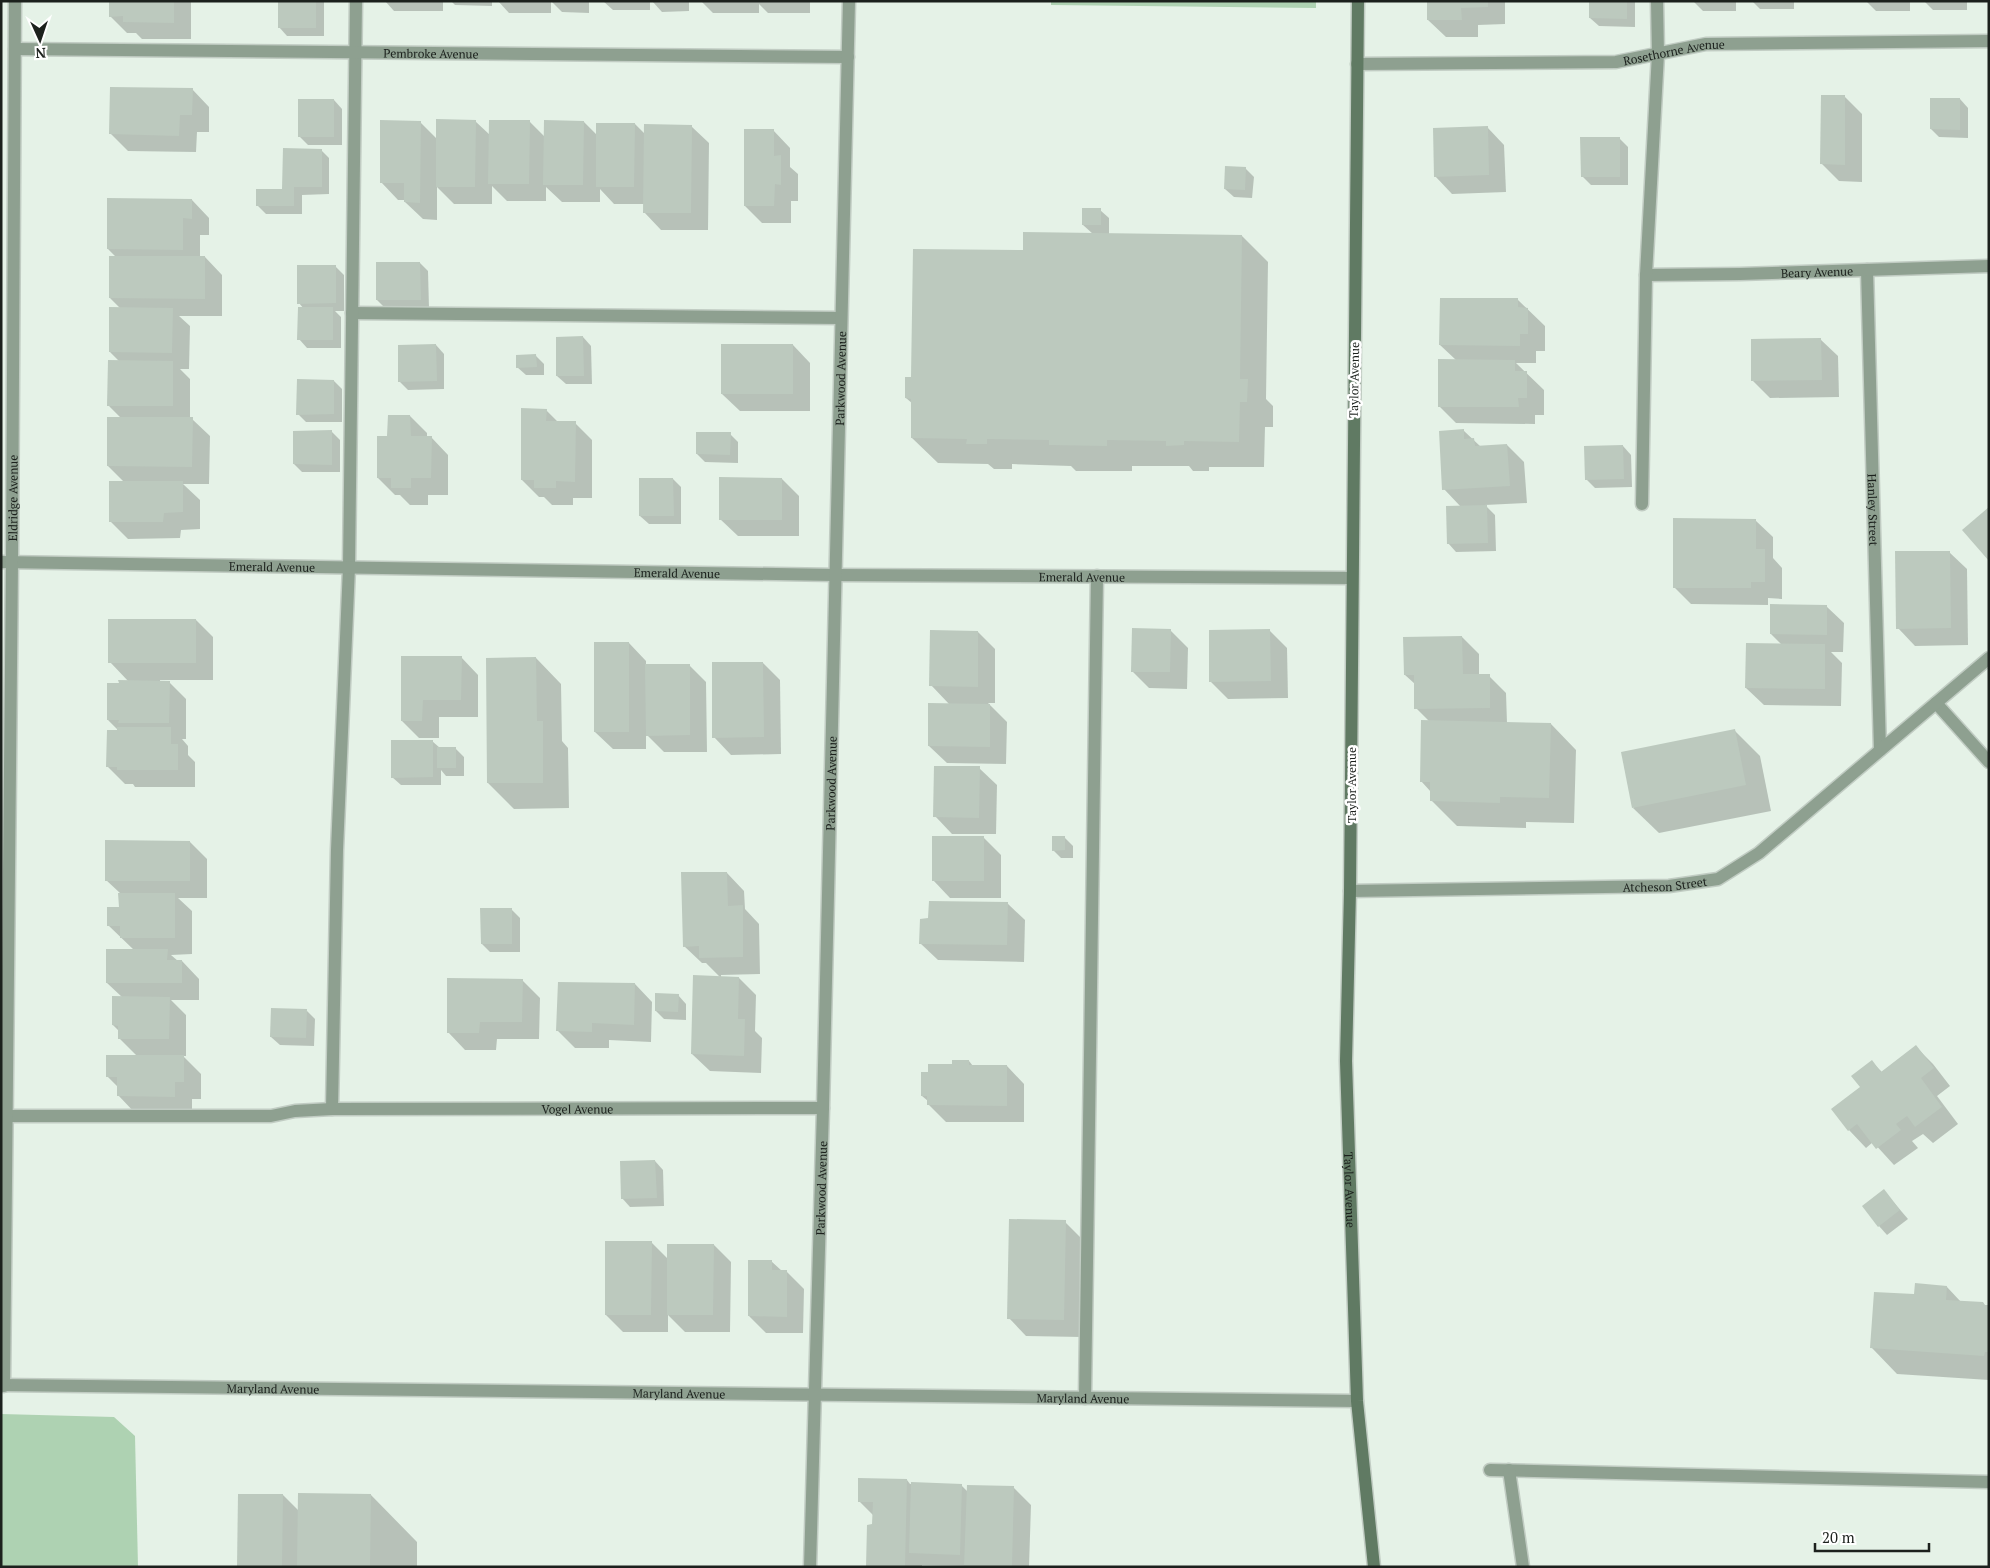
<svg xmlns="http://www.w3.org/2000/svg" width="1990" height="1568" viewBox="0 0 1990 1568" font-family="'PT Serif',serif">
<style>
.green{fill:#aed2b2}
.shadow{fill:#0003}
.building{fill:#bcc9be}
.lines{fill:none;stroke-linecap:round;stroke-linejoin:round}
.service-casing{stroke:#c1ccc3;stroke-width:15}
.minor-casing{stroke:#c1ccc3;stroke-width:15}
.secondary-casing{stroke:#c1ccc3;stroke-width:15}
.service{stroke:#8ea090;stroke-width:12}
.minor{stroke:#8ea090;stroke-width:12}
.secondary{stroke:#607a63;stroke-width:12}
.labels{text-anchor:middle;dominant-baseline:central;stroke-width:5;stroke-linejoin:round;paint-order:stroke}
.street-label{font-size:12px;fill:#1c211d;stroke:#fff}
</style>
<rect width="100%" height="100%" fill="#e5f2e7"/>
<g class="green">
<path d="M1051 1H1316V8L1051 5Z"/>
<path d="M1 1414 114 1417 135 1436 138 1567H1Z"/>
</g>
<g class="shadow">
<path d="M110 1H191V39H142L136 33H127L110 16Z"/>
<path d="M279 1H324V36H287L279 27Z"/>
<path d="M385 1H443V11H394Z"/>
<path d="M451 1H492V6L455 5Z"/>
<path d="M498 1H551V13H509Z"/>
<path d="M551 1H589V13L562 12Z"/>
<path d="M603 1H650V10H613Z"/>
<path d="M652 1H689V11L662 12Z"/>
<path d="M701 1H810V13H768L759 4V13H713Z"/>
<path d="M1428 1H1505V24L1478 25V37H1446L1428 20Z"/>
<path d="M1591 1H1635V27L1599 26 1590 18Z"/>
<path d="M1693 1H1736V11H1703Z"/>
<path d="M1752 1H1794V9H1760Z"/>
<path d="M1866 1H1910V11H1876Z"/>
<path d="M1924 1H1967V10H1933Z"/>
<path d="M192 89 209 107V132H197L196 152 128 151 111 134Z"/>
<path d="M1845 97 1862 114V182L1839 181 1822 164Z"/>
<path d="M1960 99 1968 108V138L1939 137 1931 129Z"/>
<path d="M334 100 342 109V145H308L300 137Z"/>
<path d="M475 121 490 135 530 122 545 137 584 122 598 136 635 124 645 134 691 126 709 143 708 230H661L644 212V204H614L600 189V202H562L546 187V201H507L492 186V204H454L437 187V220L423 219 405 202V200H398L381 182 420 122 437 139Z"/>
<path d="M1487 127 1504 145 1506 192 1452 194 1435 176Z"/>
<path d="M773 130 790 148V167L798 174V201H791V223H762L745 206Z"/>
<path d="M1619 138 1628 147V185H1591L1582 176Z"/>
<path d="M321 150 329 158V194L302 195V214H266L258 206 283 190Z"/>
<path d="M1245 168 1254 177 1252 198 1234 197 1225 189Z"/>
<path d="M192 200 209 218V235H200V257H205L222 275V316H179L190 326 189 369H180L190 379V419H192L210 436 209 484H183L200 500V529L181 530 180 538 128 539 110 521 125 483 108 466 121 418 109 406 120 362 110 352 121 309 110 298 116 257 108 249Z"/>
<path d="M1100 210 1109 218V234L1242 236 1268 262 1266 399 1273 406V427H1265L1264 467H1209V471H1193L1189 466H1132V471H1076L1071 466 1012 464V469H994L988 464 938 463 912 438 913 404 906 398 913 378 1024 252 1093 234 1083 225Z"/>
<path d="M420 263 428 271 429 308H385L377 300Z"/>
<path d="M335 266 344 275V311H335L341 317V348H307L299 339 304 309 299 303Z"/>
<path d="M1517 299 1545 326V351H1536V363H1516L1544 390V415H1535V424L1456 423 1439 406 1456 360 1440 345Z"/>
<path d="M583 337 591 346 592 384H566L557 376Z"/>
<path d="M1820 339 1838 356 1839 397 1770 398 1753 381Z"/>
<path d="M436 345 444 354V389L408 390 399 381Z"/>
<path d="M793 345 810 363V411H740L722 394Z"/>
<path d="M536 356 544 364V375H526L517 367Z"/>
<path d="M334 381 342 389V422H306L298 414Z"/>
<path d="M546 410 558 422 575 423 592 440V498H573V505H552L544 497H539L522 480Z"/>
<path d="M410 416 427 433V437H431L448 455V495H428V505H410L400 495H395L378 478 388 437Z"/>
<path d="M1463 430 1481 447 1507 445 1524 462 1527 503 1485 505 1495 515 1496 551 1456 552 1448 543 1461 507 1444 489Z"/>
<path d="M332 432 340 440V472H302L294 464Z"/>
<path d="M730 434 738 442V463L705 462 697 454Z"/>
<path d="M1623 446 1631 455 1632 487 1595 488 1586 479Z"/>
<path d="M673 479 681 487V524H649L640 516Z"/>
<path d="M782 479 799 496V536H738L720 519Z"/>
<path d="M1755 520 1773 537V558L1782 568V599L1768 598V605L1691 604 1674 587Z"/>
<path d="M1949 552 1967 569 1968 645 1915 646 1898 628Z"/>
<path d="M1826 606 1844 623 1843 652H1831L1842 663 1841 706 1764 705 1746 688 1782 645 1771 634Z"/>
<path d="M196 620 213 637V680H160V682H169L186 699V739H182L188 746V755L195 762V787H135L133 784H125L108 767 120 732 108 720 120 684 129 682 110 662Z"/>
<path d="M1170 630 1188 648 1187 689 1149 688 1132 671Z"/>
<path d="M1270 631 1287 648 1288 698 1228 699 1211 682Z"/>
<path d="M978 632 995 649V703H988L1007 722 1006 764 947 763 929 746 949 704 931 685Z"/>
<path d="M1462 637 1479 654V676H1489L1506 693 1507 723 1551 724 1576 750 1574 823 1526 822V828L1457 826 1431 800V792L1421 781 1429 721 1416 708 1415 684 1405 675Z"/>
<path d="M629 643 646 661V665H689L706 682 707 752H664L646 734V749H613L595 732Z"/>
<path d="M461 657 478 675V717H439V738H419L402 721Z"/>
<path d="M536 658 561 684 562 741 568 748 569 808 514 809 488 783Z"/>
<path d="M763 663 780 680 781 754 731 755 714 737Z"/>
<path d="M1735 731 1760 756 1771 811 1659 833 1633 808Z"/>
<path d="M432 741 440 748H455L464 757V776H446L441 770V785H401L392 777Z"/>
<path d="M979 768 997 785 996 834H952L935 816Z"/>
<path d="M1064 837 1073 846V858H1061L1053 850Z"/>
<path d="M984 838 1001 855V898H950L933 880Z"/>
<path d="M190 842 207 859V898H178L192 911V954L171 955 178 961H182L199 979V1000H171L186 1015V1056H183L201 1074V1099H192V1113H135L118 1095V1087L107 1076 137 1056 120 1039 119 1031 113 1025 122 997 107 983 134 950 109 926 120 908V893L106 880Z"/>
<path d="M727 873 744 891 745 909 759 924 760 974 721 975V977L739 978 756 995 755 1031 762 1038 761 1073 710 1071 692 1054 720 977 706 963H702L684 946Z"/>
<path d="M1007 903 1025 920 1024 962 938 960 920 943Z"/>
<path d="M511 909 520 918V952H490L482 944Z"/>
<path d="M522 980 540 998 539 1039H497L496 1050H465L448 1032Z"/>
<path d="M635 984 652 1002 651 1042 609 1040V1048H575L558 1031Z"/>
<path d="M678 995 686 1004V1020L664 1019 656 1011Z"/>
<path d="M307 1011 315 1019 314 1046 280 1045 271 1037Z"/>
<path d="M1916 1047 1933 1064 1950 1086 1937 1096 1958 1124 1933 1143 1923 1134 1912 1141 1918 1148 1894 1165 1873 1142 1866 1148 1849 1130 1872 1062 1882 1072Z"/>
<path d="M969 1061 973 1066H1007L1024 1084V1122H946L928 1104V1101L922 1096 953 1065Z"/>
<path d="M655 1161 663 1170 664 1206 630 1207 622 1198Z"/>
<path d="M1884 1191 1908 1219 1887 1235 1879 1226Z"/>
<path d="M1065 1222 1082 1239 1081 1337 1026 1336 1009 1318Z"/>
<path d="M651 1242 668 1259 714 1245 731 1262 730 1332H685L668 1315V1332H623L606 1315Z"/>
<path d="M771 1261 782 1271 787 1272 804 1289 803 1333H766L749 1316Z"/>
<path d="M1916 1285 1947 1287 1961 1302 1989 1307V1380L1897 1374 1872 1348 1915 1296Z"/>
<path d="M907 1480 910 1484 961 1485 968 1492 1014 1488 1031 1505 1029 1567 922 1565V1567H867L874 1516 859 1501Z"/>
<path d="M283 1495 299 1511 371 1495 417 1542V1567H238Z"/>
</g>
<g class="building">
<path d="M109 1H174V23L123 22V16L109 17Z"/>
<rect x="278" y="1" width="38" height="27"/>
<path d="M1427 1H1488V7L1461 8 1462 20H1427Z"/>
<path d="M1589 1H1627V19L1589 18Z"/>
<path d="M110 87 193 88 192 115H180L179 136 109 134Z"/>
<path d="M1821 95H1845V165L1820 164Z"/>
<path d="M1930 98H1960V130L1930 129Z"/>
<rect x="298" y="99" width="36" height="38"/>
<path d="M436 119 476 120 475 187H436Z"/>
<path d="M380 120 421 121 420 203 404 202V183H380Z"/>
<path d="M489 120H530L529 184H488Z"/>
<path d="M544 120 584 121 583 185H543Z"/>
<path d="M596 123H635L634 187H596Z"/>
<path d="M644 124 692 125 691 213H643Z"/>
<path d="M1488 126 1489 175 1434 177 1433 128Z"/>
<path d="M744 129H774V156L781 155V185L775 184 774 206H744Z"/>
<path d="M1580 137H1620V177H1581Z"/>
<path d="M283 148 322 149V187H294V206H256V189H282Z"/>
<path d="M1225 166 1246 167 1245 190 1224 189Z"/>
<path d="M107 198 192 199V219L183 218V250L107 249Z"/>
<rect x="1082" y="208" width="19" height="17"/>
<path d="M1023 232 1242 235 1240 379H1248L1247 402H1240L1239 442 1184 441V445L1166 446V441L1107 440V446L1049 445V440L987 439V444H966L967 439 911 438V399L905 398V377H911L913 249 1023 250Z"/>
<path d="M109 256H205V299L109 298Z"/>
<path d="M376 262H420L421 300H376Z"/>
<path d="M297 265H336V303L297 304Z"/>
<path d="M1440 298H1518V307L1528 308V334H1520V346L1439 345Z"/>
<path d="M109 307 173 308 172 353 109 352Z"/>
<path d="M298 307H333V340H297Z"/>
<path d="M583 336 584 376H556V337Z"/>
<path d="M1821 338 1822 380 1751 381V339Z"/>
<path d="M436 344 437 381 398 382V345Z"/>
<rect x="721" y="344" width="72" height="50"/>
<path d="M536 354 537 367 516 368V355Z"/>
<path d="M1438 359 1515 360V371H1527V398H1518L1519 407H1438Z"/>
<path d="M108 360 173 361V406H107Z"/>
<path d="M297 379 334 380V414L296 415Z"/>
<path d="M521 408 547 409 546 421H576L575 482 556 481V488H534V480H521Z"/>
<path d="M388 415H410L411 436H432L431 478H411V488H391V478H377V436H387Z"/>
<path d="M107 417H193L192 467 107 466Z"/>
<path d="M1464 429V439L1474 438 1475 446 1507 444 1510 486 1442 490 1439 431Z"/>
<path d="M332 430V465L293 464V431Z"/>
<path d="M696 432H731L730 455 696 454Z"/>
<path d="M1623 445 1624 479 1585 480 1584 446Z"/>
<path d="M719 477 782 478V520H719Z"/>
<path d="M639 478H673L674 516H639Z"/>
<path d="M109 481H183V512L164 513 163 522H109Z"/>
<path d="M1487 505 1488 543 1447 544 1446 506Z"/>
<path d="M1989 507V561L1962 530Z"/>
<path d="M1673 518 1756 519V549H1765V582H1751V588H1673Z"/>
<path d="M1895 551H1950L1951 628 1896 629Z"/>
<path d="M1770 604 1827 605V635L1770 634Z"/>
<rect x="108" y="619" width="88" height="44"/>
<path d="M1132 628 1171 629 1170 672H1131Z"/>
<path d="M1270 629 1271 681 1209 682V630Z"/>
<path d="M930 630 978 631V687L929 686Z"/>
<path d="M1462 636 1463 674H1490V708L1414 709V675H1404L1403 637Z"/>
<rect x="594" y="642" width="35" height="90"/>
<path d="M1746 643 1825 644V689L1745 688Z"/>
<path d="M401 656H462L461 700H423L422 721H401Z"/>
<path d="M536 657 537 721H543V783H487L486 658Z"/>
<path d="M712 662H763L764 737 712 738Z"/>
<path d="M645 664H690V735L646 736Z"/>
<path d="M118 680 170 681 169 723H118L119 720H107V683H119Z"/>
<path d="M928 703 990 704V747L928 746Z"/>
<path d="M1421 720 1551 723 1549 798 1500 797V803L1430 801V782H1420Z"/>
<path d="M117 727H171V744H178V770H117V767H106L107 730H117Z"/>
<path d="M1735 729 1746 785 1632 808 1621 752Z"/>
<path d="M391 740H433V777L391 778Z"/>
<rect x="437" y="747" width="19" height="21"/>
<path d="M934 766H980L979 818 933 817Z"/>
<rect x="932" y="836" width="52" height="45"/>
<path d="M1052 836H1065V850L1052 851Z"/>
<path d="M105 840 190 841V881H105Z"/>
<path d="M681 872H727L728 906 743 905V957L699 958V946L683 947Z"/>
<path d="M118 893H175V938H120V926H107V907H119Z"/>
<path d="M929 901 1008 902 1007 945 919 944 920 919 928 918Z"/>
<path d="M480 908H512V944H481Z"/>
<path d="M106 949H168L167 960H182V983H106Z"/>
<path d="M693 975 739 977 738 1019H745L744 1056 691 1054Z"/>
<path d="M447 978 523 979 522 1022H480L479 1033H447Z"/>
<path d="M558 982 635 983 634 1025 592 1023V1032L556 1031Z"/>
<path d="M655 993 679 994 678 1012 655 1011Z"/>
<path d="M112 996 170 997 169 1039H118V1026L112 1025Z"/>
<path d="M271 1008 307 1009 306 1038 270 1037Z"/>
<path d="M1916 1045 1934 1068 1921 1078 1942 1107 1915 1127 1907 1116 1896 1124 1901 1130 1876 1149 1857 1124 1848 1131 1831 1109 1860 1087 1851 1076 1872 1060 1881 1072Z"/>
<path d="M106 1055H184V1082H175V1097L117 1096V1077H106Z"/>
<path d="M952 1060H969V1065H1007V1106L927 1105V1096H921V1072H928V1064H952Z"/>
<path d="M655 1160 657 1198 621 1199 620 1161Z"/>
<path d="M1884 1189 1900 1210 1878 1227 1862 1206Z"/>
<path d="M1009 1219 1066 1220 1064 1320 1007 1319Z"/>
<path d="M605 1241H652L651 1315H605Z"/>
<path d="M667 1244H714L713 1315H667Z"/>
<path d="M748 1260H772V1270H787V1317L748 1316Z"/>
<path d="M1915 1283 1947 1286 1946 1300 1983 1302 1985 1305H1989V1352H1985L1984 1356 1870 1348 1874 1292 1914 1294Z"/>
<path d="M858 1478 907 1479 905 1567H866L867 1525 872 1524 873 1502H858Z"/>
<path d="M911 1482 962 1484 960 1555 909 1553Z"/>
<path d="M967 1485 1014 1486 1012 1567H964Z"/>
<path d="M298 1493 371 1494 370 1567H297Z"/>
<path d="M238 1494H283L282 1567H237Z"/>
</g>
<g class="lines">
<defs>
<g id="service">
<path id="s1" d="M1867 270 1880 750"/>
<path id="s2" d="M1646 275 1740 274 1989 266"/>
<path d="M352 313 841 318"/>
<path d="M1642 504 1646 275 1658 54 1657 1"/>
<path d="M332 1109 337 850 349 567 356 1"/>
<path id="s3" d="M7 1116H271L295 1111 332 1109 823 1108"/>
<path d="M1085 1398 1097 576"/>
<path d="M1490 1470 1989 1482"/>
<path d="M1509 1470 1523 1567"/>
</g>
<g id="minor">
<path id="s4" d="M15 49 848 57"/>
<path id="s5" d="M1357 64 1616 62 1706 44 1989 41"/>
<path id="s6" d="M1 562 835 575 1352 578"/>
<path d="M1936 703 1989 762"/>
<path id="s7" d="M1350 891 1669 886 1718 879 1759 853 1989 658"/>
<path id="s8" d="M1 1385 1357 1401"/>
<path id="s9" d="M4 1386 12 562 15 1"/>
<path id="s10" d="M810 1567 823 1108 849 1"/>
</g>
<g id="secondary">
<path id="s11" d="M1358 1 1350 891 1346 1061 1357 1401 1374 1567"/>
</g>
</defs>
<use href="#service" class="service-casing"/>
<use href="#minor" class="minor-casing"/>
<use href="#secondary" class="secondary-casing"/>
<use href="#service" class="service"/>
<use href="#minor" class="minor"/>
<use href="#secondary" class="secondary"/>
</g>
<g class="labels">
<g class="street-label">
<text stroke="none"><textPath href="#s4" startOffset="416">Pembroke Avenue</textPath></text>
<text stroke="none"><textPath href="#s5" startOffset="318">Rosethorne Avenue</textPath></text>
<text stroke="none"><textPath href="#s2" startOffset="171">Beary Avenue</textPath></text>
<text stroke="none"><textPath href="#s10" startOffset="1189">Parkwood Avenue</textPath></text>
<text transform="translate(1354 380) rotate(-89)">Taylor Avenue</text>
<text stroke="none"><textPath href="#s9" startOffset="888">Eldridge Avenue</textPath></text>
<text stroke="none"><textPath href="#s1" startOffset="240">Hanley Street</textPath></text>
<text stroke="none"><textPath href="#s6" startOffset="271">Emerald Avenue</textPath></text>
<text stroke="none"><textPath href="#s6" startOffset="676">Emerald Avenue</textPath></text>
<text stroke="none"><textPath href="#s6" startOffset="1081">Emerald Avenue</textPath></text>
<text stroke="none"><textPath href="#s10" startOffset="784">Parkwood Avenue</textPath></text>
<text transform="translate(1351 785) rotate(-90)">Taylor Avenue</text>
<text stroke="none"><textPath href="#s7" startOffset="315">Atcheson Street</textPath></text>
<text stroke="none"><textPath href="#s3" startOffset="571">Vogel Avenue</textPath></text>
<text stroke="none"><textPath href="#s10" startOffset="379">Parkwood Avenue</textPath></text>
<text stroke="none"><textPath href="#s11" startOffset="1189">Taylor Avenue</textPath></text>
<text stroke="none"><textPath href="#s8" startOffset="272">Maryland Avenue</textPath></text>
<text stroke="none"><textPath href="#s8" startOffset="678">Maryland Avenue</textPath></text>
<text stroke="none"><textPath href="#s8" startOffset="1082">Maryland Avenue</textPath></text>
</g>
</g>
<rect width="1990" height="1568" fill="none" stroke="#1c211d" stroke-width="5"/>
<g transform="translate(40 40) rotate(177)" stroke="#ffffff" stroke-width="4" paint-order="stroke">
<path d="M0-4L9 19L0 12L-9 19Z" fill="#1c211d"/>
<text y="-8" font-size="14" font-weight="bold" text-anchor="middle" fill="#1c211d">N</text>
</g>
<path d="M1815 1543v8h114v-8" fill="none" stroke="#1c211d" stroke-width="2.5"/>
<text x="1822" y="1543" font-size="15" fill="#1c211d" stroke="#ffffff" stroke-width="4" paint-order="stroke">20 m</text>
</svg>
